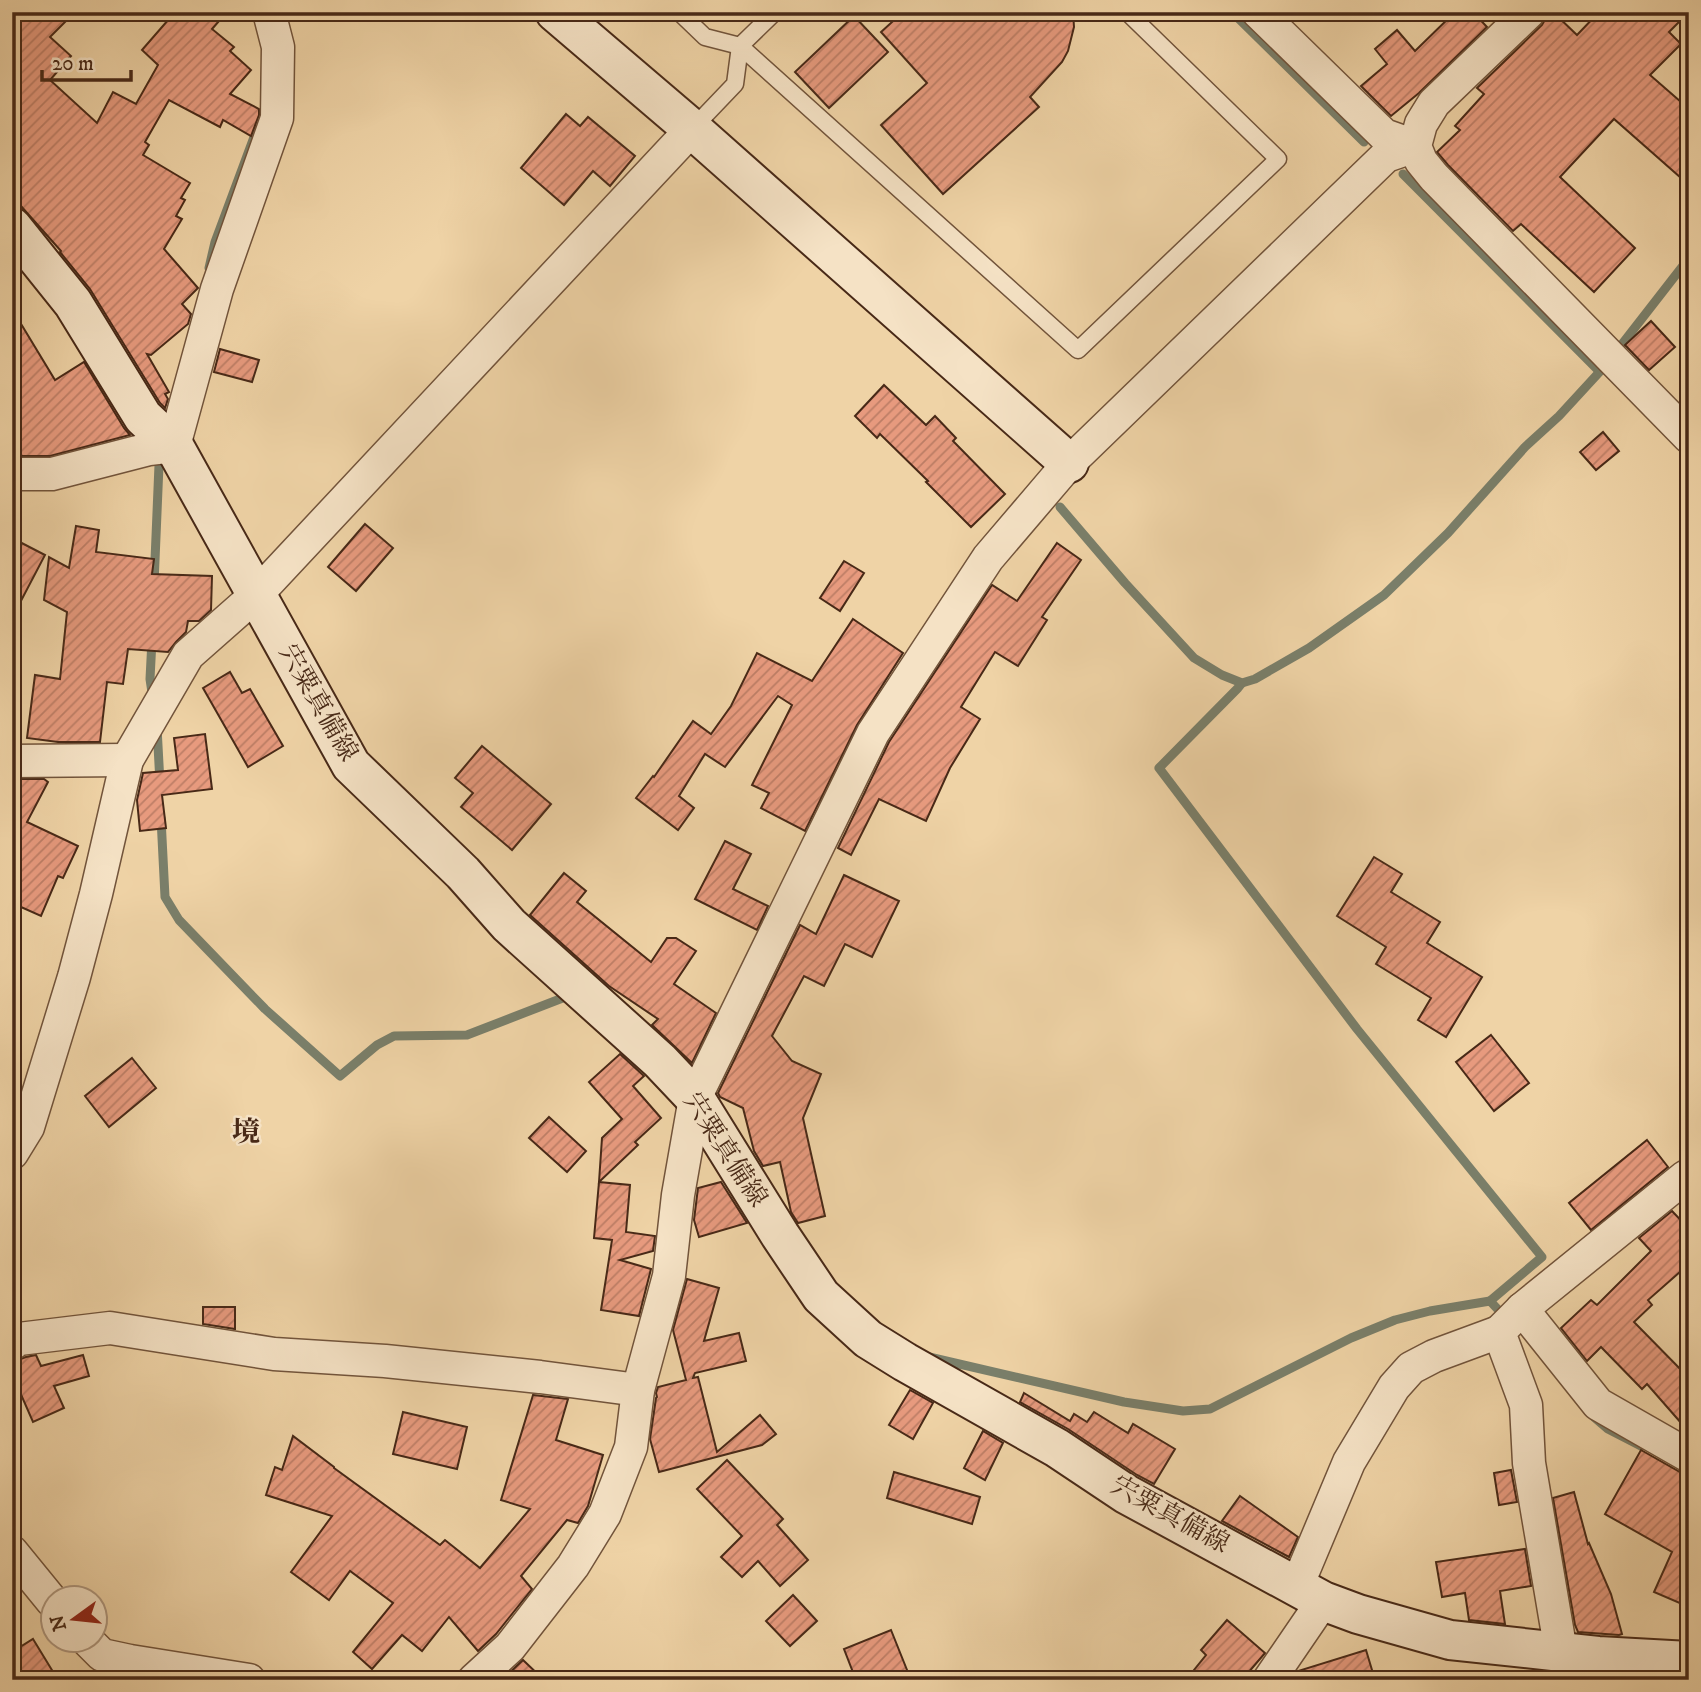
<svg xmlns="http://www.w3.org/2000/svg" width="1701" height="1692" viewBox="0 0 1701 1692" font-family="'IM FELL DW Pica','Noto Serif JP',serif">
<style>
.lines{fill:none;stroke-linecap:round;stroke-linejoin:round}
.stream{stroke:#7a7f6a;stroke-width:9}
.building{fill:url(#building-hatch);stroke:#482917;stroke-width:2}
.lane-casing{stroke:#72543b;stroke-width:19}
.street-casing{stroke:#72543b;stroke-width:35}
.secondary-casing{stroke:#482917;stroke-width:42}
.lane{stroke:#f5e2c5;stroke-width:16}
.street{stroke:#f5e2c5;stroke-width:32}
.secondary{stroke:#f5e2c5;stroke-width:38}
.labels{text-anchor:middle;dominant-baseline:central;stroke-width:5;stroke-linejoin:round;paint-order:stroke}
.street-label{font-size:26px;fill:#482917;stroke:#f5e2c5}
.neighbourhood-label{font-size:28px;font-weight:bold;fill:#482917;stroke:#f5e2c5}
</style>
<defs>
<pattern id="building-hatch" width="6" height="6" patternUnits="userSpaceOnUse" patternTransform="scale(1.75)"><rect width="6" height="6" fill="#e79a7e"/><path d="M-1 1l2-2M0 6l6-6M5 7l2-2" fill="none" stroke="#bd7e66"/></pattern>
</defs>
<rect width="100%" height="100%" fill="#efd3a6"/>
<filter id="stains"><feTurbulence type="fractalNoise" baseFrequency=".00286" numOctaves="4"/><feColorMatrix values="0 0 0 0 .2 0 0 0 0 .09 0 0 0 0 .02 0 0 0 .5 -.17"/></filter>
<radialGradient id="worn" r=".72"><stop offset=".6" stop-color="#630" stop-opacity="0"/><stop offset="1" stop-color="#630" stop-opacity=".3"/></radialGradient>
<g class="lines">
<g class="stream">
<path d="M1232 12 1364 142"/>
<path d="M1403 174 1599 371"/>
<path d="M209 268 215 242 257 129"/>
<path d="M1060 507 1125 583 1194 658 1222 675 1242 683 1255 679 1309 648 1384 595 1448 533 1525 447 1559 416 1605 366 1689 258"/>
<path d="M154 584 159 465 162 455"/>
<path d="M152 640 150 679 153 699"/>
<path d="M1242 683 1238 688 1159 768 1357 1029 1542 1257 1490 1301"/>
<path d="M157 727 160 783"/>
<path d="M161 818 165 897 179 920 265 1009 340 1076 377 1045 394 1036 467 1035 573 994"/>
<path d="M929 1357 1124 1402 1183 1411 1210 1409 1351 1338 1395 1320 1430 1311 1490 1301 1506 1318"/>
<path d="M1594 1417 1608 1429 1641 1446"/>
</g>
</g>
<g class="building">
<path d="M12 12H75L50 37 71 56 50 80 97 123 113 92 136 104 158 65 142 50 175 12H227L212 29 234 47 230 51 251 70 230 94 259 109V115L251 136 223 120 220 127 169 100 145 142 149 145 143 155 190 183 181 198 185 200 176 216 182 219 164 249 198 288 182 304 191 314 188 324 151 355 147 354 169 392 165 394 168 399 165 408 160 403 90 289 60 252 61 251 12 196Z"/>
<path d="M903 12H1073L1074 27 1068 51 1062 62 1030 97 1039 107 943 194 881 125 927 83 881 32Z"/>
<path d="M1455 12H1473L1487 27 1419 93 1391 116 1361 86 1387 64 1375 49 1397 30 1415 51Z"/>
<path d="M1547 12H1553L1577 35 1599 12H1689L1669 32 1681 44 1650 75 1689 109V185L1614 119 1560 177 1635 248 1594 292 1521 224 1513 231 1448 165 1437 152 1460 130 1455 126 1484 94 1477 88 1542 25 1546 18Z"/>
<path d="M854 16 888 52 829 108 795 72Z"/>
<path d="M566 114 580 126 588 117 635 156 610 186 593 171 564 205 521 168Z"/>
<path d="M12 309 55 380 84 362 124 428 130 435 50 456H22L12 441Z"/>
<path d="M1651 321 1675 347 1649 370 1625 345Z"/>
<path d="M220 349 259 360 252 382 214 372Z"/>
<path d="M884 385 926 425 935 416 956 438 953 441 1005 494 971 527 926 482 928 481 880 434 877 438 855 416Z"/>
<path d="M1603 432 1619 451 1596 470 1580 452Z"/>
<path d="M365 524 393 548 356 591 328 567Z"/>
<path d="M76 526 99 530 96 552 154 559 152 574 212 576 211 610 199 621H188L186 632 176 642 168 652 128 649 123 684 107 682 100 742H58L27 738 35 675 60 679 67 612 44 600 49 557 69 568Z"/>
<path d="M12 538 45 555 12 618Z"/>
<path d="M1057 543 1081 560 1042 617 1047 620 1018 666 995 652 961 707 980 719 950 768 926 821 879 799 851 855 838 848 889 742 992 585 1017 601Z"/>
<path d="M844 561 864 573 840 611 820 598Z"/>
<path d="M853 619 903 653 857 725 805 831 761 808 769 793 752 785 792 705 778 696 725 767 705 754 679 796 694 808 678 830 636 798 653 776 654 777 693 721 711 734 731 706 757 653 812 681Z"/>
<path d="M230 672 242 693 250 689 283 746 248 767 203 688Z"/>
<path d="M205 734 212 789 162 795 166 828 140 831 137 800 143 773 178 770 174 738Z"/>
<path d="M482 746 551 804 512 850 461 807 473 793 455 778Z"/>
<path d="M12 779H44L48 782 27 822 78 846 63 878 58 876 41 916 12 903Z"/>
<path d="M725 841 751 854 733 889 768 906 757 930 695 899Z"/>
<path d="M1374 857 1402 874 1391 892 1440 922 1427 943 1482 977 1446 1037 1418 1020 1431 998 1376 964 1386 947 1337 916Z"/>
<path d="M564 873 586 891 577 902 651 962 667 938H676L696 951 674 984 716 1013 692 1063 652 1025 658 1019 609 986 530 915Z"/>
<path d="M844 875 899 901 872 957 845 944 824 986 804 976 772 1036 792 1061 821 1074 803 1118 825 1216 798 1223 791 1212 780 1162 763 1166 754 1151 743 1108 720 1097 718 1093 800 925 816 934Z"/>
<path d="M1491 1035 1529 1083 1494 1111 1456 1062Z"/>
<path d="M620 1054 644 1076 633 1086 661 1118 635 1142 638 1145 599 1182 602 1138 622 1119 589 1082Z"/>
<path d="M132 1058 156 1088 109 1127 85 1096Z"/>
<path d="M549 1117 586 1151 567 1172 529 1138Z"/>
<path d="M1647 1140 1668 1167 1591 1230 1569 1203Z"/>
<path d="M599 1182 630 1185 626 1232 655 1236 653 1251 620 1260 651 1269 639 1316 601 1310 612 1240 594 1238Z"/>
<path d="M721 1182 747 1223 699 1237 694 1220 698 1188Z"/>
<path d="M1672 1211 1689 1229V1264L1648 1300 1652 1305 1634 1322 1689 1378V1432L1647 1384 1642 1389 1601 1347 1587 1361 1561 1328 1591 1300 1597 1305 1651 1251 1639 1238Z"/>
<path d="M687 1279 719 1288 704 1341 739 1333 746 1361 695 1373 693 1378 698 1377 717 1452 760 1415 776 1434 762 1445 659 1472 650 1439 656 1398 657 1397 656 1393 658 1387 686 1380 673 1330Z"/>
<path d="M203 1307H235V1329L203 1324Z"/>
<path d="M36 1355 41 1366 83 1355 89 1376 54 1386 64 1408 33 1422 12 1374V1362L26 1357Z"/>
<path d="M910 1390 933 1403 913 1439 889 1425Z"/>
<path d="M1024 1393 1070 1421 1074 1414 1087 1422 1094 1412 1128 1433 1133 1424 1175 1449 1154 1484 1137 1475 1068 1429 1020 1402Z"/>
<path d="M533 1395 568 1399 556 1440 603 1455 588 1506 578 1523 567 1520 521 1576 532 1589 496 1634 478 1651 449 1617 422 1651 402 1635 372 1669 353 1652 393 1603 350 1571 329 1600 291 1572 332 1516 266 1495 275 1467 282 1470 293 1436 334 1467V1468L440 1545 445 1540 480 1568 530 1509 501 1500Z"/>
<path d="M403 1412 467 1427 457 1469 393 1454Z"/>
<path d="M983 1431 1003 1443 985 1480 964 1468Z"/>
<path d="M1641 1450 1680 1472 1689 1474V1607L1654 1592 1672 1552 1605 1514Z"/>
<path d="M727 1460 783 1519 777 1525 808 1560 780 1586 758 1561 742 1577 721 1557 742 1536 697 1489Z"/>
<path d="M1511 1470 1517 1502 1499 1505 1494 1473Z"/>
<path d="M894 1472 980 1497 972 1524 887 1498Z"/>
<path d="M1574 1492 1588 1544 1589 1543 1611 1594 1622 1634 1619 1635 1578 1632 1575 1625 1553 1498Z"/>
<path d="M1240 1496 1298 1537 1289 1557 1222 1521Z"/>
<path d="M1525 1549 1531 1586 1500 1591 1505 1624 1469 1620 1465 1593 1442 1597 1436 1562Z"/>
<path d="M793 1595 817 1621 790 1646 766 1621Z"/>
<path d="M1227 1620 1265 1653 1242 1680H1186L1206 1655 1201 1650Z"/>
<path d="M891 1630 911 1680H856L844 1649Z"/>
<path d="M33 1639 58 1680H12V1652Z"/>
<path d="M1366 1650 1375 1680H1291L1298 1671Z"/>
<path d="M523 1660 544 1680H504L503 1679Z"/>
</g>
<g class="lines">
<defs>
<g id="lane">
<path d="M679 12 705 37 740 46 1078 350 1278 159 1127 12"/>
<path d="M692 129 735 84 740 46 775 12"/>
</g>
<g id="street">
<path d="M1258 12 1384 135 1415 146"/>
<path d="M1529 12 1434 103 1421 124 1415 146 1421 161 1434 177 1689 437"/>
<path d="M12 474H52L149 449 174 446 217 289 277 118 278 47 269 12"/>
<path d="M12 761 127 760"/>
<path d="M12 1153 28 1127 74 977 96 894 127 760 188 655 256 595 692 129"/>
<path d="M1522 1309 1598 1404 1689 1456"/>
<path d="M12 1344 19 1339 110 1328 274 1354 385 1361 540 1377 638 1390"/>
<path d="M12 1552 52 1601"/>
<path d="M1297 1586 1349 1462 1394 1387 1411 1368 1434 1356 1499 1332"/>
<path d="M87 1640 102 1655 130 1661 249 1680"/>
<path d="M1561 1652 1529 1463 1526 1405 1499 1332 1522 1309 1685 1177 1689 1179"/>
<path d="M474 1680 510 1647 573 1566 605 1514 631 1447 638 1390 669 1276 678 1195 695 1098 873 733 988 558 1069 463 1386 156 1415 146"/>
<path d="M1269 1680 1323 1601"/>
</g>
<g id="secondary">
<path d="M555 12 692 129 1069 463"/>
<path d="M12 227 73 303 143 417 174 446 351 765 463 873 509 925 660 1061 695 1098 780 1235 821 1296 868 1339 905 1362 1057 1448 1126 1494 1323 1601 1358 1614 1450 1640 1598 1656 1689 1661"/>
</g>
</defs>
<use href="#lane" class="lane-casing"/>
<use href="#street" class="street-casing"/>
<use href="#secondary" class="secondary-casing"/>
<use href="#lane" class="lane"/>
<use href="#street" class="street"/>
<use href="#secondary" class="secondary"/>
</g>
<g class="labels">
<g class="street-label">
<text transform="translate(318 703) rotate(60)">宍粟真備線</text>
<text transform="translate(725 1150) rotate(57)">宍粟真備線</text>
<text transform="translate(1170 1515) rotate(29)">宍粟真備線</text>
</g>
<g class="neighbourhood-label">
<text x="246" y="1132">境</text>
</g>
</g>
<rect width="1701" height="1692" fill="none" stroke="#efd3a6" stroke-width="42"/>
<rect x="14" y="14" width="1673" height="1664" fill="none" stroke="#482917" stroke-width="3.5"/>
<rect x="21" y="21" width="1659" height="1650" fill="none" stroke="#482917" stroke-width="2"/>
<g transform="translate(74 1619) rotate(255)"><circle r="33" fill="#f5e2c5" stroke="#b0987f" stroke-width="2"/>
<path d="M0-5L12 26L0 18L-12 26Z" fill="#8f2418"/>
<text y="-10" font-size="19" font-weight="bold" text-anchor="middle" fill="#482917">N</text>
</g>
<path d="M42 70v10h89v-10" fill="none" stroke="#482917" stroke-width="3.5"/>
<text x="52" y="70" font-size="21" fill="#482917" stroke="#f5e2c5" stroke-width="5" paint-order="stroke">20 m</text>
<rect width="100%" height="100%" filter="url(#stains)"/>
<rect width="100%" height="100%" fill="url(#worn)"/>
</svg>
